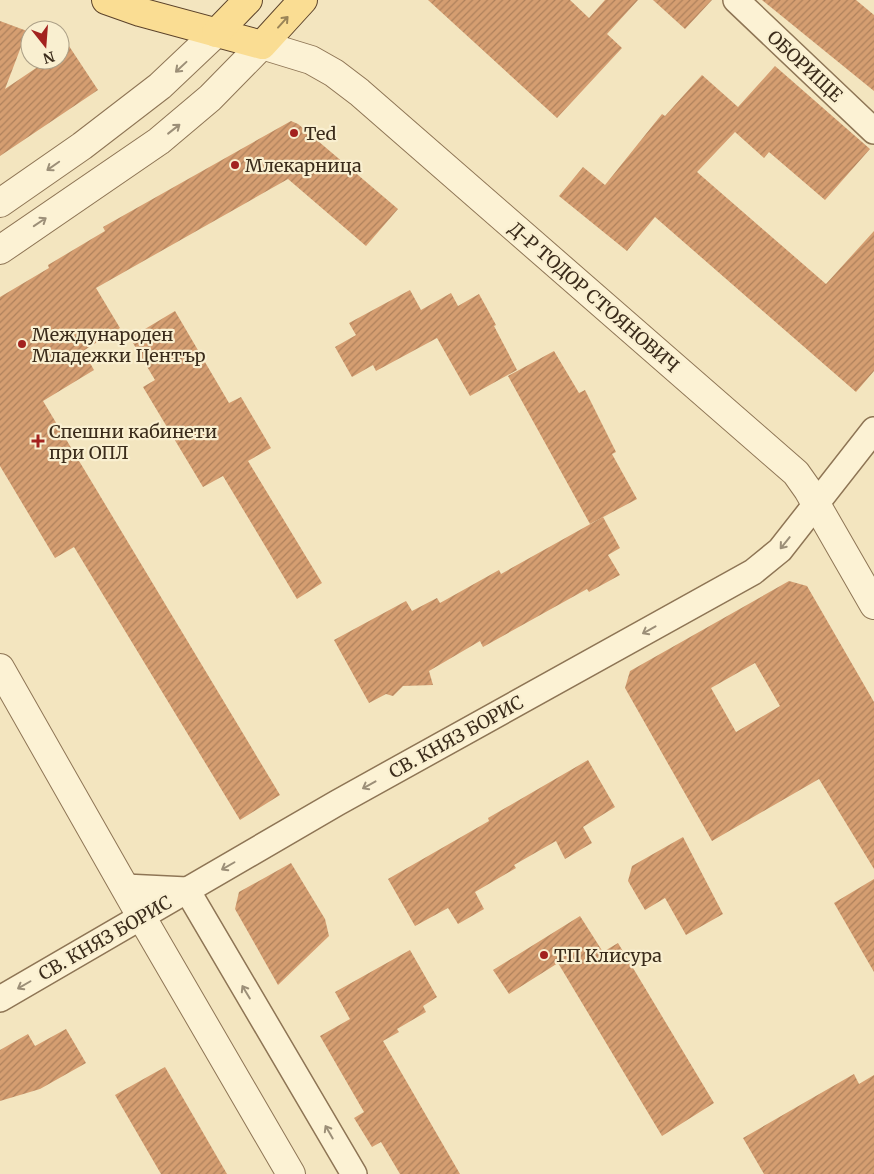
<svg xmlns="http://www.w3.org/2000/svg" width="874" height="1174" viewBox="0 0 874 1174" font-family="Merriweather,serif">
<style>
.building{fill:url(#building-hatch);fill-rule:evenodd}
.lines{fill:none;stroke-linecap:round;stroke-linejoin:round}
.minor-casing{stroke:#8e7555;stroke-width:28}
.tertiary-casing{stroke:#8e7555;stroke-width:30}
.primary-casing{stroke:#5b422a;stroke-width:30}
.minor{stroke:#fcf2d4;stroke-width:25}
.tertiary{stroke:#fcf2d4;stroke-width:28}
.primary{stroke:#fadd93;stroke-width:28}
.oneway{stroke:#9a8457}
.oneway2{stroke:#9c8f78}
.poi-dot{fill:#a3221f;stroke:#f9efd0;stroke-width:2}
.labels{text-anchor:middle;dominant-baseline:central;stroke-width:4.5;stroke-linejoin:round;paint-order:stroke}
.street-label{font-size:18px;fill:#3b2c1b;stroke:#f9efd0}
.poi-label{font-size:18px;fill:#3b2c1b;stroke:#f9efd0;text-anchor:start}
</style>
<defs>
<pattern id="building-hatch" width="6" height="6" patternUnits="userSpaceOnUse" patternTransform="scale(1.25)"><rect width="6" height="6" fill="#d59e71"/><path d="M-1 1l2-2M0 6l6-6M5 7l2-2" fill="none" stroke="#ae815c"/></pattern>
</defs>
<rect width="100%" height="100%" fill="#f3e5bf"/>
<g class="building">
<path d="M428 0H570L589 18 605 0H638L607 34 622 48 557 118Z"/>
<path d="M653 0H712L685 29Z"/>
<path d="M762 0H856L874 15V91Z"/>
<path d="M0 21 27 31 5 89 48 60H60V52L69 46 98 90 0 156Z"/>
<path d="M775 66 870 149 825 200 769 152 764 158 735 132 697 172 826 284 874 231V371L856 392 655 217 627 251 559 196 583 167 605 185 662 114 665 116 702 75 738 107Z"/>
<path d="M291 121 298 124 398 209 366 246 288 179 96 288 120 328 83 351 94 370 43 401 280 795 240 820 74 547 55 558 0 466V297L49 268 48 265 105 231 103 227Z"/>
<path d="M410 290 421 310 451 293 458 306 479 294 496 325 494 326 517 370 470 396 437 338 376 371 373 365 352 377 335 347 356 335 349 323Z"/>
<path d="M175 311 229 403 241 397 271 448 248 461 322 583 297 599 223 476 203 487 143 387 155 380 130 338Z"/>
<path d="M554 351 579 393 585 390 616 452 612 454 637 499 590 524 508 376Z"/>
<path d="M603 517 620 548 608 555 620 575 589 592 587 589 483 647 480 641 429 671 433 685 403 686 393 696 386 694 369 703 334 640 406 601 412 611 437 598 440 603 499 570 501 574Z"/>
<path d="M789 581 807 586 874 702V869L819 779 712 841 625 688 630 671ZM755 663 780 706 736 732 711 688Z"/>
<path d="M588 760 615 807 583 827 592 843 565 859 556 841 514 865 516 868 475 892 484 909 458 924 448 908 415 926 388 879 489 821 488 818Z"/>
<path d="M683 837 723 914 686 935 665 898 645 910 628 881 632 866Z"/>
<path d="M291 863 325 919 329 936 278 985 235 909 239 892Z"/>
<path d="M874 879V972L834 903Z"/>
<path d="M580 916 603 952 618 943 714 1103 662 1136 558 963 509 994 493 970Z"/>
<path d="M410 950 437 997 423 1006 426 1012 397 1029 399 1032 383 1041 460 1174H400L381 1142 372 1147 354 1118 364 1112 320 1036 350 1019 335 992Z"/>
<path d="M66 1029 86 1063 40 1089 0 1101V1050L28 1034 35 1046Z"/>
<path d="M165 1067 227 1174H161L115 1095Z"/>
<path d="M854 1074 859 1084 874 1075V1174H764L743 1138Z"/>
</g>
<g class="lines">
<defs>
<g id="minor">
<path d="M736 0 874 131"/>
<path d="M125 887 187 890 354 1174"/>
<path d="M0 999 337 803 753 572 780 550 874 430"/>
</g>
<g id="tertiary">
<path d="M0 203 82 146 160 86 216 33"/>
<path d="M0 250 159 141 210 98 262 45 311 60 334 73 359 92 796 473 808 490 874 605"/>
<path d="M0 668 141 916 291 1174"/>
</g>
<g id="primary">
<path d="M106 0 140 12 262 45 303 0"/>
<path d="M216 33 248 0"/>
</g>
</defs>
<use href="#minor" class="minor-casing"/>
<use href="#tertiary" class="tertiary-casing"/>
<use href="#primary" class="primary-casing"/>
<use href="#minor" class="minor"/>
<use href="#tertiary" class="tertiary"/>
<use href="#primary" class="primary"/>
</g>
<defs><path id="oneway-shaft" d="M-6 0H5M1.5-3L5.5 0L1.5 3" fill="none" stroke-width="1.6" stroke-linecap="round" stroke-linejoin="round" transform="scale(1.25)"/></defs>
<use class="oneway" href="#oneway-shaft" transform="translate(283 22) rotate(-48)"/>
<g class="oneway2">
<use href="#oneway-shaft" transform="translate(181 67) rotate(137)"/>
<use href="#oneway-shaft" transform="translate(174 129) rotate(-38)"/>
<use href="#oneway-shaft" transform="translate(53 166) rotate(145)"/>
<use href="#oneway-shaft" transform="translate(40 222) rotate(-34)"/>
<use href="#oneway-shaft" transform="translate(785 543) rotate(129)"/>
<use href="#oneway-shaft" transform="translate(649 630) rotate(151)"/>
<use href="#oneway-shaft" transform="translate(369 785) rotate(151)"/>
<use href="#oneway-shaft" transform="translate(228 866) rotate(150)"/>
<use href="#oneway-shaft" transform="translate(24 985) rotate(150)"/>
<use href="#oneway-shaft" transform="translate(246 992) rotate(-121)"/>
<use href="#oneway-shaft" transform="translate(329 1132) rotate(-120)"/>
</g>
<g class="poi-dot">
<circle cx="294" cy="133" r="5"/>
<circle cx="235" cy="165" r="5"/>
<circle cx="22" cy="344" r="5"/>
<path d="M35.5 433.5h5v5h5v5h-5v5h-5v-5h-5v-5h5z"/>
<circle cx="544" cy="955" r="5"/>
</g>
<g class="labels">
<g class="street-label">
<text transform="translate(805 66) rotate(43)">ОБОРИЩЕ</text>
<text transform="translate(594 297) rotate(41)">Д-Р ТОДОР СТОЯНОВИЧ</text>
<text transform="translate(456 737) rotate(-29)">СВ. КНЯЗ БОРИС</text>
<text transform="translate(105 938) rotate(-30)">СВ. КНЯЗ БОРИС</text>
</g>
<g class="poi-label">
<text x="304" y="133">Ted</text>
<text x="245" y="165">Млекарница</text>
<text x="32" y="334">Международен<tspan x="32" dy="21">Младежки Център</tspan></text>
<text x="49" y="431">Спешни кабинети<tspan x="49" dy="21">при ОПЛ</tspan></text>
<text x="554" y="955">ТП Клисура</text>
</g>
</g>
<g transform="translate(45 45) rotate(163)"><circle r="24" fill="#f9efd0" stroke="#ada188"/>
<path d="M0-4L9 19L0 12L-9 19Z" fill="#a3221f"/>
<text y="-8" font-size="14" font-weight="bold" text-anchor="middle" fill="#3b2c1b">N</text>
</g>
</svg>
